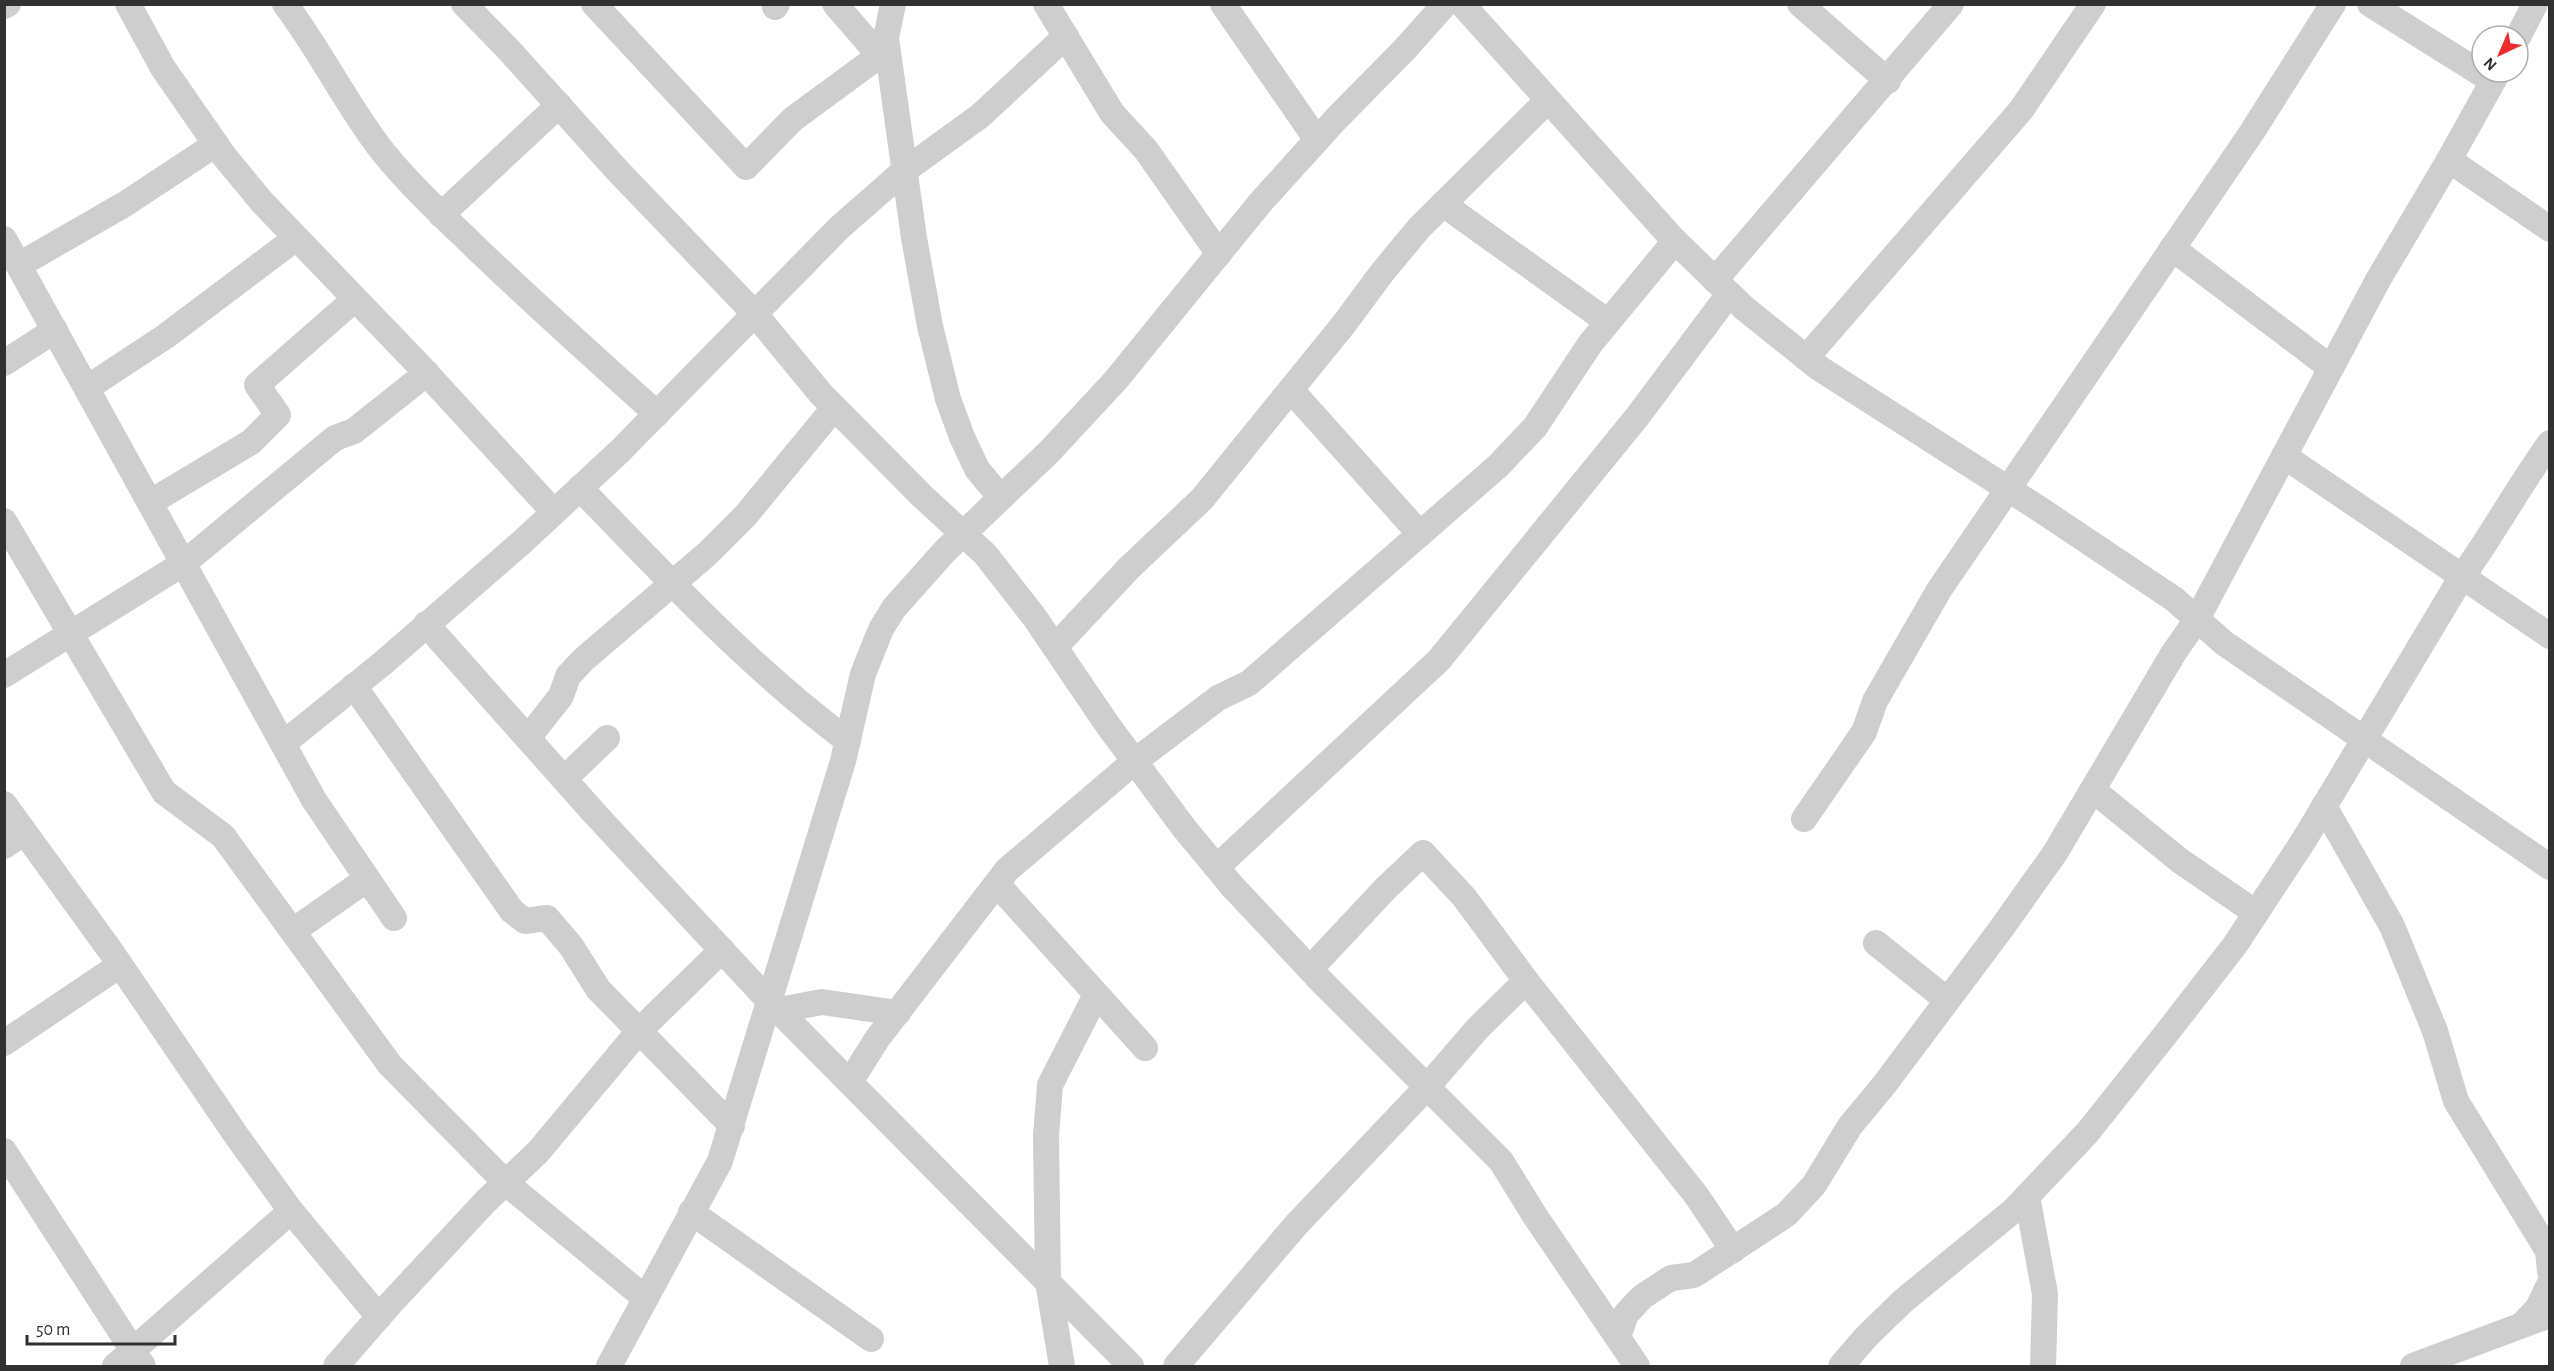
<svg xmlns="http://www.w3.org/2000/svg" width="2554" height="1371" viewBox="0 0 2554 1371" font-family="'Alegreya Sans',sans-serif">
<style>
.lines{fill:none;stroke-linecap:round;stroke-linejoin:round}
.minor{stroke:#cecece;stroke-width:26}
</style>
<rect width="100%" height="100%" fill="#fff"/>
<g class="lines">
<g class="minor">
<path d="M128 4 163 68 224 156 262 202 418 364 554 512"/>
<path d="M285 4C321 51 346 105 383 152 410 185 442 215 472 244 532 302 595 358 657 414"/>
<path d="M464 4 507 48 617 170 755 314 821 394 922 496 985 554 1035 618 1107 724 1184 828 1232 886 1324 984 1501 1161 1535 1216 1637 1366"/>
<path d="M594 4 746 167 793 119 887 50"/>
<path d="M835 4 880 56"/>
<path d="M893 4 886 38 914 238 930 326 948 399 962 437 977 469 1000 497"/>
<path d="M1046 4 1112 113 1146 150 1219 254"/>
<path d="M1223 4 1317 140"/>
<path d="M1462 4 1672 238 1744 308 1819 368 2041 510 2174 599 2224 643 2550 867"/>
<path d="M1800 4 1888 81"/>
<path d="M2370 4 2493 81"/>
<path d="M4 6 8 4"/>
<path d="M775 7 777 4"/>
<path d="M2518 37 2535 4"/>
<path d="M2449 160 2550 229"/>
<path d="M1443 204 1608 322"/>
<path d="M441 215 559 105"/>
<path d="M4 239 314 800 394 918"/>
<path d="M2172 248 2331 368"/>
<path d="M19 265 125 204 216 144"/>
<path d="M1715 280 1951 4"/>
<path d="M1806 358 2021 110 2093 4"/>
<path d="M4 363 55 330"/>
<path d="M87 388 166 336 296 238"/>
<path d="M1291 390 1420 534"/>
<path d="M2284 456 2550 636"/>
<path d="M580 488C665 576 750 668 848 741"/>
<path d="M151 502 251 442 278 415 257 385 355 299"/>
<path d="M4 521 164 792 223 836 390 1065 506 1183 645 1298"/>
<path d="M426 624 596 815 771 1003 1131 1366"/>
<path d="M1055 647 1129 568 1202 499 1344 324 1381 274 1419 228 1548 100"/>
<path d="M4 675 184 563 335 438 354 431 427 373"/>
<path d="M354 686 512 911 525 921 547 918 571 946 598 989 732 1126"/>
<path d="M528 738 561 696 568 676 584 659 707 554 746 515 834 408"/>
<path d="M284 743 383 663 521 543 620 451 840 227 904 171 980 116 1066 36"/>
<path d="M564 779 607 738"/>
<path d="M2093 790 2179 860 2256 913"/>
<path d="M4 804 110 950 236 1135 291 1211 379 1317"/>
<path d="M2324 806 2392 926 2435 1031 2456 1101 2548 1251 2550 1271"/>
<path d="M1804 819 1864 732 1875 701 1939 590 2252 132 2333 4"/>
<path d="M4 846 24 832"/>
<path d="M1217 867 1439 660 1637 417 1729 294"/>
<path d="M997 884 1145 1048"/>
<path d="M293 931 367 879"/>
<path d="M1876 943 1947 1000"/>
<path d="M1310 969 1386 888 1423 853 1464 897 1527 982 1696 1195 1733 1250"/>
<path d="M779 1010 822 1002 898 1013"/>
<path d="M4 1043 120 965"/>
<path d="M850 1082 877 1039 1007 870 1135 761 1218 698 1249 683 1498 466 1535 427 1590 344 1675 241"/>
<path d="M4 1151 143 1366"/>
<path d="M2027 1196 2045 1294 2043 1366"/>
<path d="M691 1212 871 1339"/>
<path d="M2522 1325 2538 1308 2550 1283"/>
<path d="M1618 1337 1626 1314 1642 1297 1671 1278 1694 1275 1787 1214 1814 1185 1850 1126 1884 1085 2001 929 2055 853 2173 654 2197 619 2378 280 2449 160 2498 72"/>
<path d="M115 1366 291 1211"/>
<path d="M336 1366 390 1304 486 1201 538 1152 639 1031 722 950"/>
<path d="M609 1366 720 1161 843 761 863 674 881 629 894 608 945 551 1049 452 1115 381 1260 203 1336 119 1405 49 1445 4"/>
<path d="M1062 1366 1048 1282 1046 1136 1050 1085 1096 995"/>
<path d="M1176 1366 1296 1225 1427 1087 1478 1028 1526 981"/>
<path d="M1841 1366 1866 1337 1903 1301 2014 1210 2087 1133 2169 1030 2235 945 2304 840 2461 578C2493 534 2518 487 2550 443"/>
<path d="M2413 1366 2550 1315"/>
</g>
</g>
<rect width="2554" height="1371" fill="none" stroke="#313131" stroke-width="12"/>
<g transform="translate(2500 54) rotate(224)"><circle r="28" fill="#ffffff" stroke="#adadad" stroke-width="1.5"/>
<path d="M0-4.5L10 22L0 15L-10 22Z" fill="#f02b2d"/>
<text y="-9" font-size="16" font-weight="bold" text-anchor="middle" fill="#313131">N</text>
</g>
<path d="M27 1335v9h148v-9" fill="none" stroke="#313131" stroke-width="3"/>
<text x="36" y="1335" font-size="18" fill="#313131" stroke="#ffffff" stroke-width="4.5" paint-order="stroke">50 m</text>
</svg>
